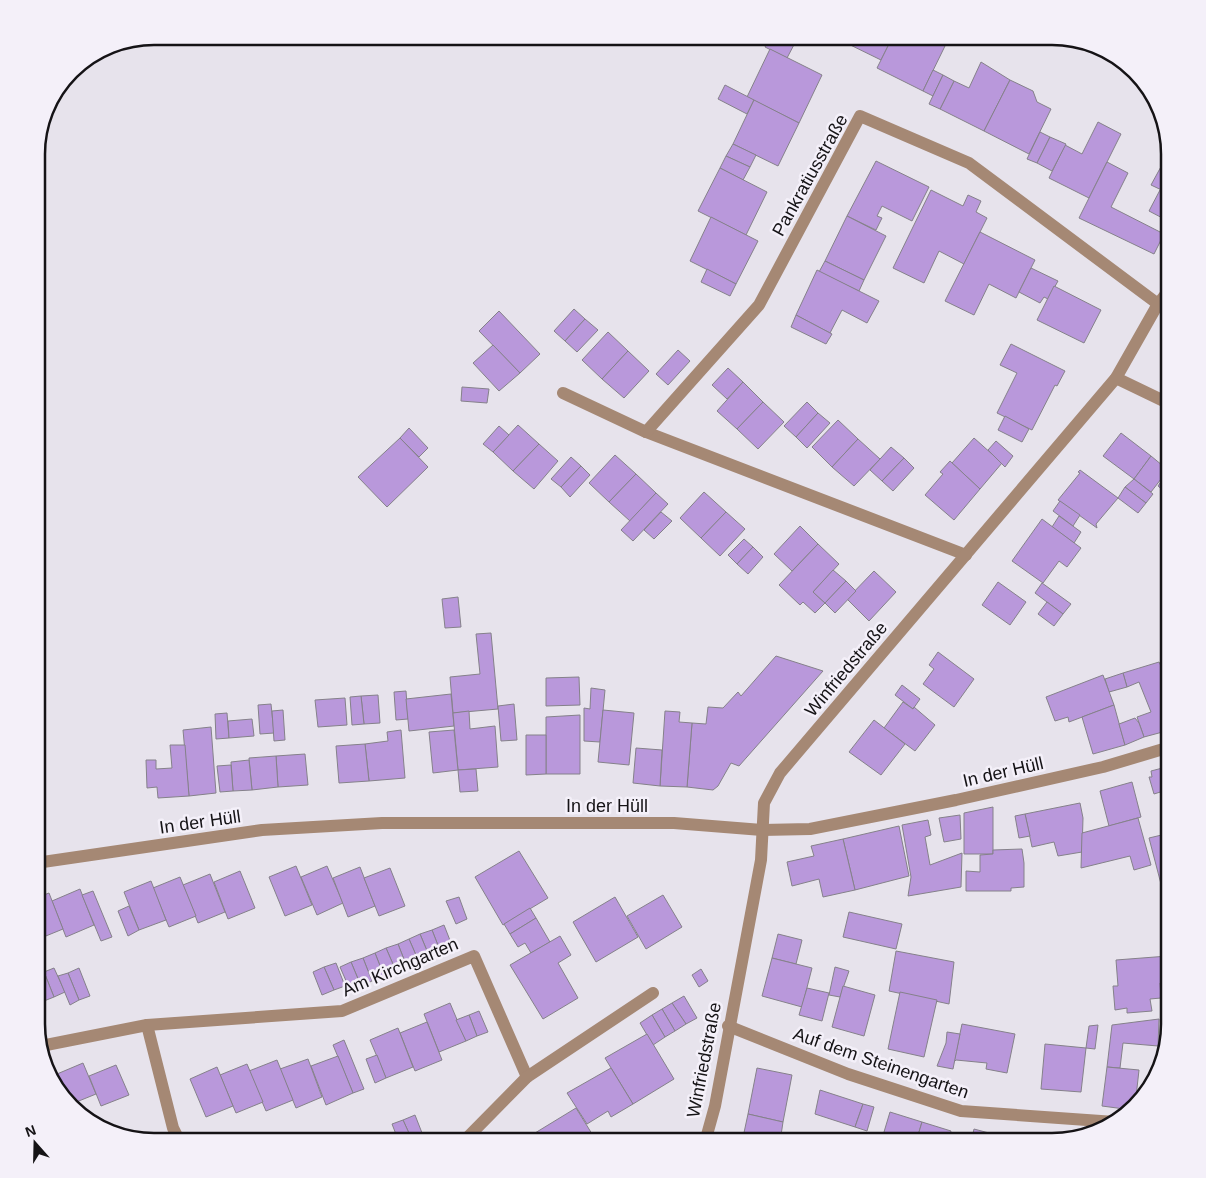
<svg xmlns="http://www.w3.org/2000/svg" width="1206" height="1178" viewBox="0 0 1206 1178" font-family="Helvetica,sans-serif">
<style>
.building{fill:#b998db;stroke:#85818a}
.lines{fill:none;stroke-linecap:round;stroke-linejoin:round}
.minor{stroke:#a58874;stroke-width:12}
.labels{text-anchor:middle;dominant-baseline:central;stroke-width:5;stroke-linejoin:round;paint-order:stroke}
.street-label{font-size:18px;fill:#151316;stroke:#f4f0f9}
.rim{fill:none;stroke:#151316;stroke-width:2.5}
</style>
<rect width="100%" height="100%" fill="#e7e3ec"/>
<g class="building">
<path d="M770 36H792L797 39 787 58 765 47Z"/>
<path d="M832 36H893L881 60Z"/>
<path d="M893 36H926L945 46 923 91 877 68Z"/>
<path d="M770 49 822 75 799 123 747 97Z"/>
<path d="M981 62 1010 80 984 131 940 109 954 81 969 88Z"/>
<path d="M933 70 943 75 933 96 923 91Z"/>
<path d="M943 75 954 81 940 109 929 104Z"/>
<path d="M1010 80 1033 91 1037 102 1051 109 1029 154 984 131Z"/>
<path d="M725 85 754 100 747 114 718 99Z"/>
<path d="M754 100 799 123 778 166 733 144Z"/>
<path d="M1098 122 1121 134 1089 198 1049 178 1065 145 1082 154Z"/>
<path d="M1040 132 1050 137 1037 163 1027 159Z"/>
<path d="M1050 137 1066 144 1052 171 1037 163Z"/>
<path d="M733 144 756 155 750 167 726 156Z"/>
<path d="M1169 152 1170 154V194L1151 185Z"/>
<path d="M726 156 750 167 743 180 720 168Z"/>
<path d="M876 161 929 187 912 221 882 206 877 216 882 218 876 230 847 216Z"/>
<path d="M1107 162 1128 173 1111 207 1164 234 1154 254 1079 218Z"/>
<path d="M720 168 767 192 746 235 698 211Z"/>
<path d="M931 190 963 206 968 195 981 201 976 212 987 218 964 264 939 251 924 283 893 268Z"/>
<path d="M1160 190 1170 194V222L1149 211Z"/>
<path d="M847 216 886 236 864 280 825 261Z"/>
<path d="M711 217 758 241 736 284 690 261Z"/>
<path d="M980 232 1035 260 1016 298 989 284 974 315 945 301Z"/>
<path d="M825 261 864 280 859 291 819 272Z"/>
<path d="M1031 268 1058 281 1048 299 1044 297 1040 303 1019 292Z"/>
<path d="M707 269 736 284 730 296 701 282Z"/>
<path d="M817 270 879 301 867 323 842 310 830 333 796 315Z"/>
<path d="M1054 286 1101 310 1084 343 1037 320Z"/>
<path d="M574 309 585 319 565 341 554 331Z"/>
<path d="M499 311 540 354 520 373 479 331Z"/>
<path d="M796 315 832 334 826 344 791 327Z"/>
<path d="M585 319 598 330 577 352 565 341Z"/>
<path d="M608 332 628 351 602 379 582 360Z"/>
<path d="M1011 344 1065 371 1057 386 1055 385 1032 430 997 413 1017 373 1000 365Z"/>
<path d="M493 345 520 373 499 391 473 363Z"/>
<path d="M678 350 690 361 668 385 656 374Z"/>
<path d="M628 351 649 371 624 398 602 379Z"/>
<path d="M728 368 743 382 727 399 712 385Z"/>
<path d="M743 382 763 402 737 429 717 411Z"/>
<path d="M462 387 489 389 487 403 461 401Z"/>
<path d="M763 402 784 422 758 449 737 429Z"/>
<path d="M807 402 818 413 796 437 784 426Z"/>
<path d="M818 413 830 423 807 448 796 437Z"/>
<path d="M1005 416 1029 429 1022 442 998 430Z"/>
<path d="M838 420 858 439 832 467 812 447Z"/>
<path d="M518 425 539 444 513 471 493 452Z"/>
<path d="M499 426 509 435 493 452 483 444Z"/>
<path d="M409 428 428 448 419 457 400 438Z"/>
<path d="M1121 433 1151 456 1134 479 1103 456Z"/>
<path d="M400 438 428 467 387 507 358 477Z"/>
<path d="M974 438 1002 463 980 489 952 463Z"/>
<path d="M858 439 880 459 854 486 832 467Z"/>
<path d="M996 441 1013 456 1005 467 988 450Z"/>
<path d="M539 444 558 461 534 489 513 471Z"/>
<path d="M891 447 904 458 882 481 870 470Z"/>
<path d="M615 455 636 474 609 502 589 483Z"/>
<path d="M1151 456 1168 470 1151 492 1134 479Z"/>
<path d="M571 457 581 466 561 487 551 479Z"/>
<path d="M904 458 914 468 893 491 882 481Z"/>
<path d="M950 461 980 489 954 520 925 495 943 474 940 472Z"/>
<path d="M581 466 590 475 570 497 561 487Z"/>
<path d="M1170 469V496L1158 486Z"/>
<path d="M1080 470 1118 498 1096 524 1097 528 1058 500 1080 473 1078 472Z"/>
<path d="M636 474 656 493 630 521 609 502Z"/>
<path d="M1134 479 1153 494 1146 503 1125 487Z"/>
<path d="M1125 487 1146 503 1138 513 1118 498Z"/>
<path d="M704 492 726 512 701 538 680 518Z"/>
<path d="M656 493 668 504 633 541 621 530Z"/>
<path d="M1060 501 1080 515 1073 526 1053 511Z"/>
<path d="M661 512 672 521 654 539 644 530Z"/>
<path d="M726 512 745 529 720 556 701 538Z"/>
<path d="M1059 516 1081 532 1074 543 1052 527Z"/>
<path d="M1042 519 1081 548 1067 567 1059 561 1043 583 1012 561Z"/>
<path d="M800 526 818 544 792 571 774 554Z"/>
<path d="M744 539 753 547 737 564 728 555Z"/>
<path d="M818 544 839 564 813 592 825 603 815 613 803 602 800 605 779 585Z"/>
<path d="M753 547 763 557 748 574 737 564Z"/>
<path d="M833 570 846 581 825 603 813 592Z"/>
<path d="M874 571 896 592 869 621 847 599Z"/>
<path d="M846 581 856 591 835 613 825 603Z"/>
<path d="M998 582 1026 602 1010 625 982 605Z"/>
<path d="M1042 583 1071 604 1063 614 1035 593Z"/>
<path d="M458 597 461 627 445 628 442 599Z"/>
<path d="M1047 602 1063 614 1054 626 1038 614Z"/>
<path d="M491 633 498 709 453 713 450 677 480 674 476 634Z"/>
<path d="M938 652 974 679 954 707 923 684 934 669 929 665Z"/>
<path d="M776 656 823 671 739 766 731 763 718 786 713 790 687 787 692 723 706 724 708 707 723 708 738 692 741 696Z"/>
<path d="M1159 662 1163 670 1165 669 1170 681V730L1144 737 1137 717 1151 712 1139 682 1127 687 1123 673Z"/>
<path d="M1170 667V681L1165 669Z"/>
<path d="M1123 673 1127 687 1109 692 1105 679Z"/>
<path d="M1103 675 1114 705 1069 722 1068 717 1055 721 1046 697Z"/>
<path d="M579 677 580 705 546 706V678Z"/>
<path d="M902 685 920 699 913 709 895 695Z"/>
<path d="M591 688 605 690 600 742 584 741V708L590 709Z"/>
<path d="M406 691 408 719 396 720 394 692Z"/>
<path d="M451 694 454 726 409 731 406 699Z"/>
<path d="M378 695 380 723 364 724 361 696Z"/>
<path d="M361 696 364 724 352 725 350 697Z"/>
<path d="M345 698 347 725 318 727 315 700Z"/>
<path d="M903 702 913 709 914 707 935 725 915 751 884 728Z"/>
<path d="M271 704 274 733 260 734 258 705Z"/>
<path d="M514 704 517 740 501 741 498 706Z"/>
<path d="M1114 705 1125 745 1093 754 1082 717Z"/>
<path d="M283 710 285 740 274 741 272 711Z"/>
<path d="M603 710 634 713 629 765 598 762Z"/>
<path d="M469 711 470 729 495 726 498 767 458 770 453 713Z"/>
<path d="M665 711 680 712 679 722 692 723 687 787 660 786Z"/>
<path d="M227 713 229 738 216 739 215 714Z"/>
<path d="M580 715V774H546V717Z"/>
<path d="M1135 718 1139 723 1144 737 1125 745 1119 724Z"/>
<path d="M252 719 254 736 229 738 228 721Z"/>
<path d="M874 720 905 744 881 775 849 752Z"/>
<path d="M211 727 216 793 189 796 183 730Z"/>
<path d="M401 730 405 778 369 781 365 744 388 741 387 732Z"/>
<path d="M454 730 458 770 433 773 429 732Z"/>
<path d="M526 735H546V774L526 775Z"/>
<path d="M365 744 369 781 339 783 336 746Z"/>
<path d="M170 745H185L189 796 158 798 157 787 147 788 146 760H156V769L172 768Z"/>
<path d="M636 748 662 750 660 786 633 783Z"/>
<path d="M305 754 308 785 278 787 276 756Z"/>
<path d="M276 756 278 787 252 790 249 758Z"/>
<path d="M249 760 252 790 233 791 231 762Z"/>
<path d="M231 765 233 791 220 792 217 766Z"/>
<path d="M1170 766V789L1154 794 1149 777H1152L1151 771Z"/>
<path d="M476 769 478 791 460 792 458 770Z"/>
<path d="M1132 782 1141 817 1109 826 1100 791Z"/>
<path d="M1080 803 1083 818 1082 852 1058 856 1054 842 1032 847 1025 814Z"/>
<path d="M993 807V854H964V813Z"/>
<path d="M1025 814 1030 836 1019 838 1015 816Z"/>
<path d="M960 815 961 839 944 842 939 818Z"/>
<path d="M1138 818 1151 865 1134 870 1130 856 1081 868 1082 833Z"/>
<path d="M928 820 931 835 925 837 930 865 962 853 961 887 908 896 911 877 902 825Z"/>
<path d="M899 826 909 876 855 890 843 839Z"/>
<path d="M1170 833V906L1167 907 1149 838Z"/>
<path d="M843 839 855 890 823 897 819 879 792 886 787 862 814 856 811 846Z"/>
<path d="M1022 849 1024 863V887L1011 888V891H966V871L980 872V855L993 854V850Z"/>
<path d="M519 851 548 898 503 925 475 877Z"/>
<path d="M296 866 312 905 285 916 269 877Z"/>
<path d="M327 866 343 903 317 915 301 877Z"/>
<path d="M360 867 375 906 348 917 333 878Z"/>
<path d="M390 868 405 906 379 916 364 878Z"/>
<path d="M240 871 255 908 228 919 214 882Z"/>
<path d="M210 874 225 912 198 923 183 885Z"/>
<path d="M180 877 196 916 169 927 153 888Z"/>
<path d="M151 881 166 920 139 930 124 892Z"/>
<path d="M80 889 94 925 66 937 52 901Z"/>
<path d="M93 891 112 937 101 941 82 895Z"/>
<path d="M49 893 63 929 36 940V898Z"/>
<path d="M663 895 682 927 646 949 627 916Z"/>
<path d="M459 897 467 919 456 924 446 901Z"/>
<path d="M615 897 638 937 596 962 573 922Z"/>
<path d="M129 906 139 930 128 936 118 911Z"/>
<path d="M530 908 536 918 510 934 504 924Z"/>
<path d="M849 912 902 924 896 949 843 937Z"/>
<path d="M536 918 550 942 531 953 525 943 518 947 510 934Z"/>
<path d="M444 925 453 948 441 953 432 930Z"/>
<path d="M432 930 441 953 430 958 420 934Z"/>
<path d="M420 934 430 958 419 962 409 939Z"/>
<path d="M778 934 802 940 796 964 772 958Z"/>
<path d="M560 936 571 955 558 963 578 998 543 1019 510 965Z"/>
<path d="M409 939 419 962 407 967 398 944Z"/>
<path d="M398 944 407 967 396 971 386 948Z"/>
<path d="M386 948 396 971 384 976 375 953Z"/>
<path d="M896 951 954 962 949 1004 889 991Z"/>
<path d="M375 953 384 976 372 981 363 958Z"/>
<path d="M1168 956 1170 982 1160 983 1161 998 1150 999 1152 1011 1127 1013V1008L1115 1010 1113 986H1118L1116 960Z"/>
<path d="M363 958 372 981 361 986 351 962Z"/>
<path d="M772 958 812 968 802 1007 762 996Z"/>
<path d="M351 962 361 986 350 990 340 967Z"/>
<path d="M336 963 345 986 334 990 324 967Z"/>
<path d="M324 967 334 990 322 995 313 972Z"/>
<path d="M835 967 849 971 840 997 829 995Z"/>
<path d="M54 968 65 992 54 997 44 972Z"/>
<path d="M79 968 90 996 79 1000 68 973Z"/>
<path d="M701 969 708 981 699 987 692 975Z"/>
<path d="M44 972 54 997 44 1001 36 982V976Z"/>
<path d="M68 973 79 1000 70 1005 58 976Z"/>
<path d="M36 982 44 1001 36 1004Z"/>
<path d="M843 986 875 995 864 1036 832 1027Z"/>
<path d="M807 988 829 993 822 1021 799 1015Z"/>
<path d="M900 992 937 1000 924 1057 888 1049Z"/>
<path d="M684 996 697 1018 686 1024 672 1003Z"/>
<path d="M450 1003 466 1041 439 1052 424 1014Z"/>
<path d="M672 1003 686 1024 675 1031 662 1009Z"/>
<path d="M662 1009 675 1031 665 1037 652 1015Z"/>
<path d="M479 1011 488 1032 477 1036 469 1015Z"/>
<path d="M469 1015 477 1036 466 1041 456 1020Z"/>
<path d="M652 1015 665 1037 653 1045 640 1023Z"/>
<path d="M1159 1019 1158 1046 1123 1043 1120 1068 1107 1067 1112 1025Z"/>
<path d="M427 1022 442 1060 415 1071 400 1033Z"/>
<path d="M962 1024 1015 1034 1007 1073 986 1069 987 1063 956 1060 954 1062Z"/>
<path d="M1098 1025 1095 1049 1086 1048 1089 1026Z"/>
<path d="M398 1028 413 1067 386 1078 370 1040Z"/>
<path d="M947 1032 960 1034 953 1069 937 1066 946 1043Z"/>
<path d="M647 1034 674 1079 633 1104 605 1058Z"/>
<path d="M344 1040 364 1089 353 1093 333 1045Z"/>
<path d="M1045 1044 1086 1048 1081 1092 1041 1089Z"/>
<path d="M377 1055 386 1078 375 1083 366 1059Z"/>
<path d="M338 1056 353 1093 326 1105 311 1066Z"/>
<path d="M308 1059 322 1097 296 1108 280 1069Z"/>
<path d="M277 1060 293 1100 266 1111 249 1071Z"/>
<path d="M83 1063 96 1094 69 1105 57 1074Z"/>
<path d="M247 1064 263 1102 236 1113 220 1075Z"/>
<path d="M116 1065 129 1095 101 1106 89 1076Z"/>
<path d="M217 1067 233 1106 206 1117 190 1079Z"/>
<path d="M1107 1067 1139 1070 1135 1106 1132 1110 1102 1106Z"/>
<path d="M611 1068 633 1104 611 1117 608 1111 587 1124 567 1093Z"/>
<path d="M757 1068 792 1075 783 1122 748 1114Z"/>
<path d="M55 1070 68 1101 66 1102 48 1073Z"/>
<path d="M820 1090 863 1104 855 1127 815 1114Z"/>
<path d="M863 1104 874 1107 867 1131 855 1127Z"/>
<path d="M576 1108 597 1142H540L535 1133Z"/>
<path d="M890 1112 922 1122 916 1142H881Z"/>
<path d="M748 1114 783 1122 780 1142H742Z"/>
<path d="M415 1115 424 1138 413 1142 403 1120Z"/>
<path d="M403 1120 413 1142H399L392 1124Z"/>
<path d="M922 1122 951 1131 948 1142H916Z"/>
<path d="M974 1129 1004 1137 1002 1142H971Z"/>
<path d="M1004 1137 1021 1142H1002Z"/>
</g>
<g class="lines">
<g class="minor">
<path d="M1116 378 1170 404"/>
<path d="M563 393 646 432 966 555"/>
<path d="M646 432 759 305 860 116 969 163 1158 304"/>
<path d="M36 863 262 830 382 823H674L762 830 810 829 956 800 1103 767 1170 747"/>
<path d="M147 1025 173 1128 180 1142"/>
<path d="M728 1026 848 1074 961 1111 1115 1122"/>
<path d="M41 1046 147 1025 342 1011 474 956 527 1077"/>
<path d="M463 1142 527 1077 653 993"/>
<path d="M705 1142 715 1106 761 860 764 803 780 773 1116 378 1158 304 1170 289"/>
</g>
</g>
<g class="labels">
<g class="street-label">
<text transform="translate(810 175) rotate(-61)">Pankratiusstraße</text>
<text transform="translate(846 669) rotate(-50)">Winfriedstraße</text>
<text transform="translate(1003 772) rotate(-13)">In der Hüll</text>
<text x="607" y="806">In der Hüll</text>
<text transform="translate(200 822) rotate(-8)">In der Hüll</text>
<text transform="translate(400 967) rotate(-23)">Am Kirchgarten</text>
<text transform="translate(704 1060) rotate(-79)">Winfriedstraße</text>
<text transform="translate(881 1063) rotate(19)">Auf dem Steinengarten</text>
</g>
</g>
<path d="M0 0H1206V1178H0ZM154 45H1052A109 109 0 0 1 1161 154V1024A109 109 0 0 1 1052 1133H154A109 109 0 0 1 45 1024V154A109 109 0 0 1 154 45Z" fill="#f4f0f9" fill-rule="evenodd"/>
<path class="rim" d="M154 45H1052A109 109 0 0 1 1161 154V1024A109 109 0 0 1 1052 1133H154A109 109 0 0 1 45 1024V154A109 109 0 0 1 154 45Z"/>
<g transform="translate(35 1143) rotate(340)" stroke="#f4f0f9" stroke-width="4" paint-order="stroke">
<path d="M0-4L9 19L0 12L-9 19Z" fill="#151316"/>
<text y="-8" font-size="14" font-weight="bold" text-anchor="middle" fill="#151316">N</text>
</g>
</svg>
